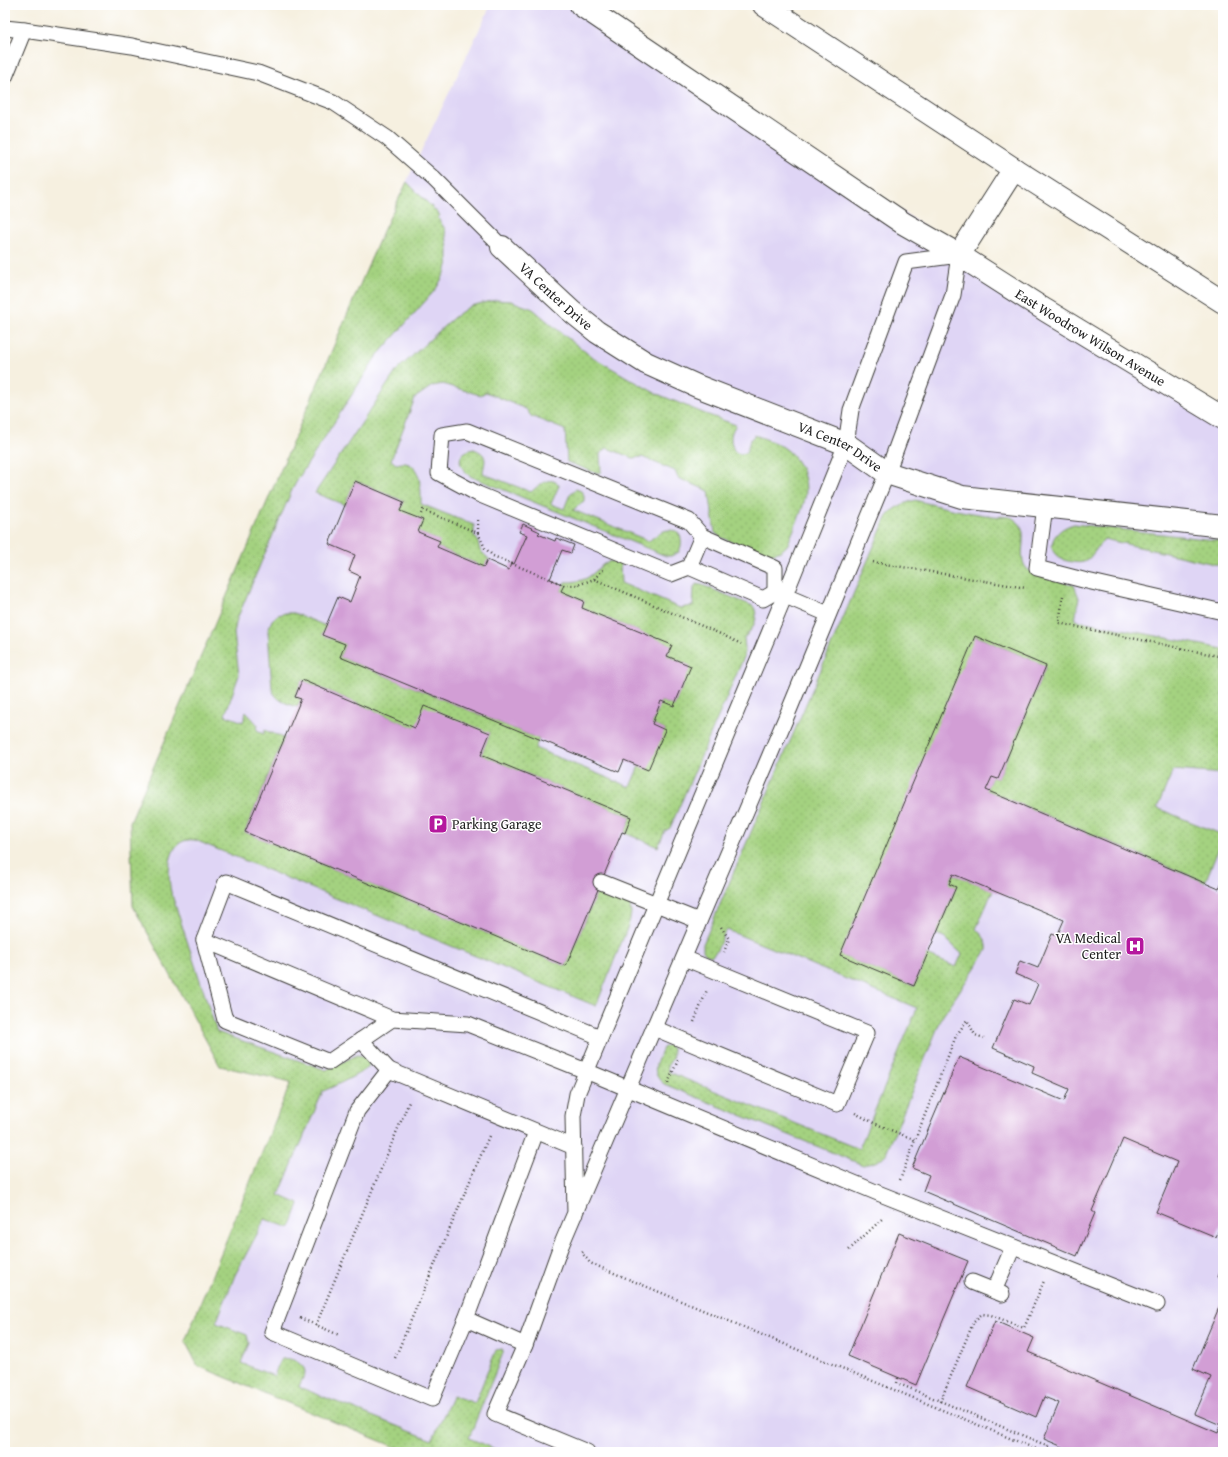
<svg xmlns="http://www.w3.org/2000/svg" width="1228" height="1457" viewBox="0 0 1228 1457" font-family="'Gentium Book Plus',serif">
<style>
.built{fill:#dfd5f5}
.grass{fill:url(#grass-dots);stroke:#60774e}
.building{fill:#d29ed5}
.lines{fill:none;stroke-linecap:round;stroke-linejoin:round}
.lane-casing{stroke:#3d3c39;stroke-width:17}
.street-casing{stroke:#3d3c39;stroke-width:24}
.primary-casing{stroke:#3d3c39;stroke-width:24}
.highway-casing{stroke:#3d3c39;stroke-width:24}
.path{stroke:#3d3c39;stroke-width:2.5;stroke-dasharray:1 3;stroke-linecap:butt}
.lane{stroke:#fff;stroke-width:15}
.street{stroke:#fff;stroke-width:22}
.primary{stroke:#fff;stroke-width:22}
.highway{stroke:#fff;stroke-width:22}
.labels{text-anchor:middle;dominant-baseline:central;stroke-width:3;stroke-linejoin:round;paint-order:stroke}
.street-label{font-size:14px;fill:#1c1c1c;stroke:#fff}
.poi-label{font-size:14px;fill:#1c1c1c;stroke:#fff;text-anchor:start}
</style>
<defs>
<pattern id="grass-dots" width="8" height="8" patternUnits="userSpaceOnUse"><rect width="8" height="8" fill="#a4d280"/><path d="M2 2h.1M6 6h.1" fill="none" stroke="#8db46e" stroke-width="1.8" stroke-linecap="round"/></pattern>
</defs>
<rect width="100%" height="100%" fill="#fff"/>
<filter id="ink" filterUnits="userSpaceOnUse"><feTurbulence type="fractalNoise" baseFrequency=".025" numOctaves="2"/><feDisplacementMap in="SourceGraphic" scale="8" xChannelSelector="R" yChannelSelector="G"/><feConvolveMatrix kernelMatrix="1 2 1 2 8 2 1 2 1" color-interpolation-filters="sRGB"/></filter>
<filter id="wash" filterUnits="userSpaceOnUse"><feTurbulence type="fractalNoise" baseFrequency=".012" numOctaves="4" result="noise"/><feDisplacementMap in="SourceGraphic" scale="16" xChannelSelector="R" yChannelSelector="G"/><feGaussianBlur stdDeviation="0.9" result="paint"/><feColorMatrix in="noise" values="0 0 0 0 0 0 0 0 0 0 0 0 0 0 0 0 0 1.4 0 .05"/><feComposite in="paint" operator="in"/></filter>
<g filter="url(#wash)">
<rect width="100%" height="100%" fill="#f6f0e0"/>
<path class="built" d="M491 5H581L1223 418V1452H407L198 1366 185 1341 291 1082 220 1066 133 906 130 822 383 231Z"/>
<g class="grass">
<path d="M407 182 440 215 438 218 445 229 448 247V262L445 273 436 289 376 357 298 479 292 490 237 619 234 633 239 675 225 715 243 722 246 712 258 725 257 730 264 734 265 730 284 738 245 832 566 966 599 887C621 897 638 897 628 926L596 1006 195 840C167 836 167 873 171 892L217 1032 326 1070 357 1055 365 1056 368 1061C368 1063 369 1065 368 1067 366 1071 329 1089 323 1091L279 1195 299 1204 290 1228 265 1219 235 1275 216 1323 247 1335 249 1343 241 1363 274 1376C276 1372 278 1362 282 1359 289 1356 305 1364 305 1372 304 1377 300 1383 299 1387L432 1440 452 1397 454 1396 475 1403 496 1350 501 1349 503 1350V1353L469 1438 502 1452H407L198 1366 185 1341 291 1082 220 1066 133 906 130 822 383 231Z"/>
<path d="M496 300 511 301 533 309 565 336 591 356 625 376 655 393 703 413 736 425C729 434 730 443 735 452L740 454 746 453C750 445 747 441 755 435 765 439 775 442 783 447 799 457 809 480 805 498 802 513 793 530 788 544 773 566 739 544 720 537L715 533 709 491 678 478 675 471 642 457 633 458 607 448 600 454 601 472 596 473 567 462 565 430 531 416 526 409 486 392 480 395 443 384 432 386 415 398 391 460 396 464C398 464 403 462 405 463 422 465 421 492 421 504L474 525V536L477 539 480 550 489 559V561H487L484 567 437 547 439 541 418 532 400 511 404 501 355 481 345 505 315 493 397 370 453 318 470 306Z"/>
<path d="M474 449C487 454 486 459 483 471L484 474 531 492C538 486 550 474 559 485L558 488 551 504 564 509 570 494 576 489 581 491 584 495V501L573 510 649 541C654 537 662 530 669 530 683 530 683 543 679 552L671 556H666L472 477C458 469 454 452 474 449Z"/>
<path d="M915 500C941 507 967 513 993 516 999 517 1010 515 1014 519 1036 532 1008 563 1035 574 1047 579 1061 581 1074 585L1079 598 1075 620 1223 649V774L1173 770 1157 808 1223 835V838L1205 882 986 790 992 777 998 779 1046 666 976 636 841 955 914 986 927 955 956 967 962 954 944 937 936 934 956 887 949 884 953 874 993 890 976 929C983 936 988 941 987 950L942 1017 886 1154C879 1162 873 1163 863 1165L664 1084C649 1072 657 1062 663 1048L668 1045 671 1047C675 1054 672 1060 667 1066L668 1072 859 1149 917 1008 727 930C720 938 720 950 712 956L706 955 703 951V944L886 518C893 507 903 504 915 500Z"/>
<path d="M1074 524 1223 541V566L1104 539C1099 545 1091 558 1086 561 1082 563 1078 563 1073 562 1043 559 1047 531 1074 524Z"/>
<path d="M611 561 620 563 621 583 680 608 693 606 694 588 696 584 702 585 753 606C761 617 752 630 744 638L745 649 744 657 670 828 665 831 658 847 625 833 631 817 481 755 490 733 415 728 302 680 295 697 301 699 297 707C286 703 276 701 272 689L268 630 272 620 278 615 286 613H294L326 626 345 644 340 657 539 739 535 748 630 787 639 766 665 730 652 724 661 701 674 706 690 666 667 656 671 645 582 608 584 601 561 591 565 582C574 582 583 581 590 576 598 570 602 563 611 561Z"/>
</g>
<g id="blocks">
<g class="building">
<path d="M355 481 404 502 400 511 423 520 418 532 440 541 437 547 484 567 487 560 509 570 511 563 514 564 527 535 519 532 523 524 540 532 538 534 555 541 556 538 574 545 571 553 562 550 550 579 564 585 561 591 584 601 582 608 672 645 667 656 691 666 674 706 661 701 652 724 665 730 648 770 624 760 619 772 340 657 345 644 322 635 338 597 350 602 360 576 349 571 355 555 329 544Z"/>
<path d="M975 636 1046 666 998 779 992 777 986 790 1219 889 1223 879V1220L1216 1237 1156 1212 1177 1162 1123 1139 1092 1211 1095 1213 1077 1256 923 1191 929 1175 912 1168 959 1057 1064 1101 1069 1089 1032 1073 1034 1066 993 1048 1014 999 1029 1005 1038 984 1015 974 1020 961 1038 968 1052 934 1057 936 1064 920 953 874 949 884 956 887 914 986 840 955Z"/>
<path d="M302 680 415 728 424 706 490 733 481 755 631 817 625 833 622 832 566 966 245 832 301 699 295 697Z"/>
<path d="M899 1233 968 1261 916 1385 848 1356Z"/>
<path d="M1223 1264V1280L1218 1277Z"/>
<path d="M1223 1298V1452H1075L1044 1439 1059 1403 1044 1397 1036 1417 967 1387 995 1321 1034 1338 1028 1352 1218 1433 1221 1425 1195 1414 1211 1377 1193 1369Z"/>
</g>
</g>
</g>
<g filter="url(#ink)">
<use href="#blocks" fill-opacity="0" stroke="#3d3c39" stroke-width="1"/>
<g class="lines">
<defs>
<g id="lane">
<path d="M5 28 24 30 132 46 258 73 333 102 387 138 434 179 502 247"/>
<path d="M5 77 24 30"/>
<path d="M1045 506 1037 568 1087 581 1223 612"/>
<path d="M702 536 689 567 671 574 478 494 439 473 442 435 467 431 689 521 702 536 775 568V592"/>
<path d="M689 567 763 599 775 592"/>
<path d="M776 592 828 614"/>
<path d="M601 882 699 921"/>
<path d="M204 940 226 882 600 1037"/>
<path d="M392 1019 329 1062 225 1020 204 940 392 1019 468 1024 586 1071 878 1193 1157 1304"/>
<path d="M654 1028 837 1104 867 1033 684 958"/>
<path d="M361 1040 389 1070"/>
<path d="M575 1214 573 1116 577 1094 785 595 846 444 851 410 906 262 959 255 953 295 887 473 790 708 560 1248 525 1345 495 1414 587 1452"/>
<path d="M972 1282 1002 1294"/>
<path d="M994 1291 1013 1247"/>
<path d="M466 1319 536 1132"/>
<path d="M525 1345 466 1319 432 1399 272 1332 357 1111 389 1070 574 1147"/>
</g>
<g id="street">
<path id="s1" d="M502 247 571 311 597 332 646 363 697 386 846 444 887 473 962 497 1223 526"/>
</g>
<g id="primary">
<path id="s2" d="M1223 302 1014 169 959 255 1045 310 1223 418"/>
</g>
<g id="highway">
<path d="M581 5 903 223 959 255"/>
<path d="M764 5 1014 169"/>
</g>
</defs>
<use href="#lane" class="lane-casing"/>
<use href="#street" class="street-casing"/>
<use href="#primary" class="primary-casing"/>
<use href="#highway" class="highway-casing"/>
<g class="path">
<path d="M421 514 423 510 478 533 485 548 493 556 564 585H578L594 579 725 636 741 644"/>
<path d="M478 533V517"/>
<path d="M873 562 1026 588"/>
<path d="M594 579 604 569"/>
<path d="M1063 596 1059 623 1223 657"/>
<path d="M721 927 729 939 724 952"/>
<path d="M694 1022 707 990"/>
<path d="M668 1083 678 1060"/>
<path d="M855 1113 874 1123 915 1140"/>
<path d="M900 1180 915 1140 956 1036 967 1020 975 1035 984 1038"/>
<path d="M849 1250 884 1217"/>
<path d="M583 1252 582 1253 590 1263 1043 1452"/>
<path d="M300 1318 339 1335"/>
<path d="M316 1325 409 1102"/>
<path d="M395 1358 489 1136"/>
<path d="M898 1378 897 1383 1048 1446V1444"/>
<path d="M940 1402 974 1321 982 1314 991 1315 1024 1328 1044 1281"/>
</g>
<use href="#lane" class="lane"/>
<use href="#street" class="street"/>
<use href="#primary" class="primary"/>
<use href="#highway" class="highway"/>
</g>
</g>
<defs>
<symbol id="parking-square" viewBox="-11 -11 22 22"><rect x="-9" y="-9" width="18" height="18" rx="4" fill="#b5179e" stroke="#fff"/><path d="M-3.5-5.5H1a3.5 3.5 0 0 1 0 7H-1V5.5H-3.5ZM-1-3.4V-.6H.8a1.4 1.4 0 0 0 0-2.8Z" fill="#fff"/></symbol>
<symbol id="hospital-square" viewBox="-11 -11 22 22"><rect x="-9" y="-9" width="18" height="18" rx="4" fill="#b5179e" stroke="#fff"/><path d="M-5-5h3v3.5h4V-5h3V5h-3V1.5h-4V5h-3Z" fill="#fff"/></symbol>
</defs>
<g fill-rule="evenodd">
<use href="#parking-square" x="427" y="813" width="22" height="22"/>
<use href="#hospital-square" x="1124" y="935" width="22" height="22"/>
</g>
<g class="labels">
<g class="street-label">
<text stroke="none"><textPath href="#s1" startOffset="73">VA Center Drive</textPath></text>
<text stroke="none"><textPath href="#s2" startOffset="505">East Woodrow Wilson Avenue</textPath></text>
<text stroke="none"><textPath href="#s1" startOffset="397">VA Center Drive</textPath></text>
</g>
<g class="poi-label">
<text x="452" y="824">Parking Garage</text>
<text x="1121" y="938" text-anchor="end">VA Medical<tspan x="1121" dy="16">Center</tspan></text>
</g>
</g>
<rect width="1228" height="1457" fill="none" stroke="#fff" stroke-width="20"/>
</svg>
